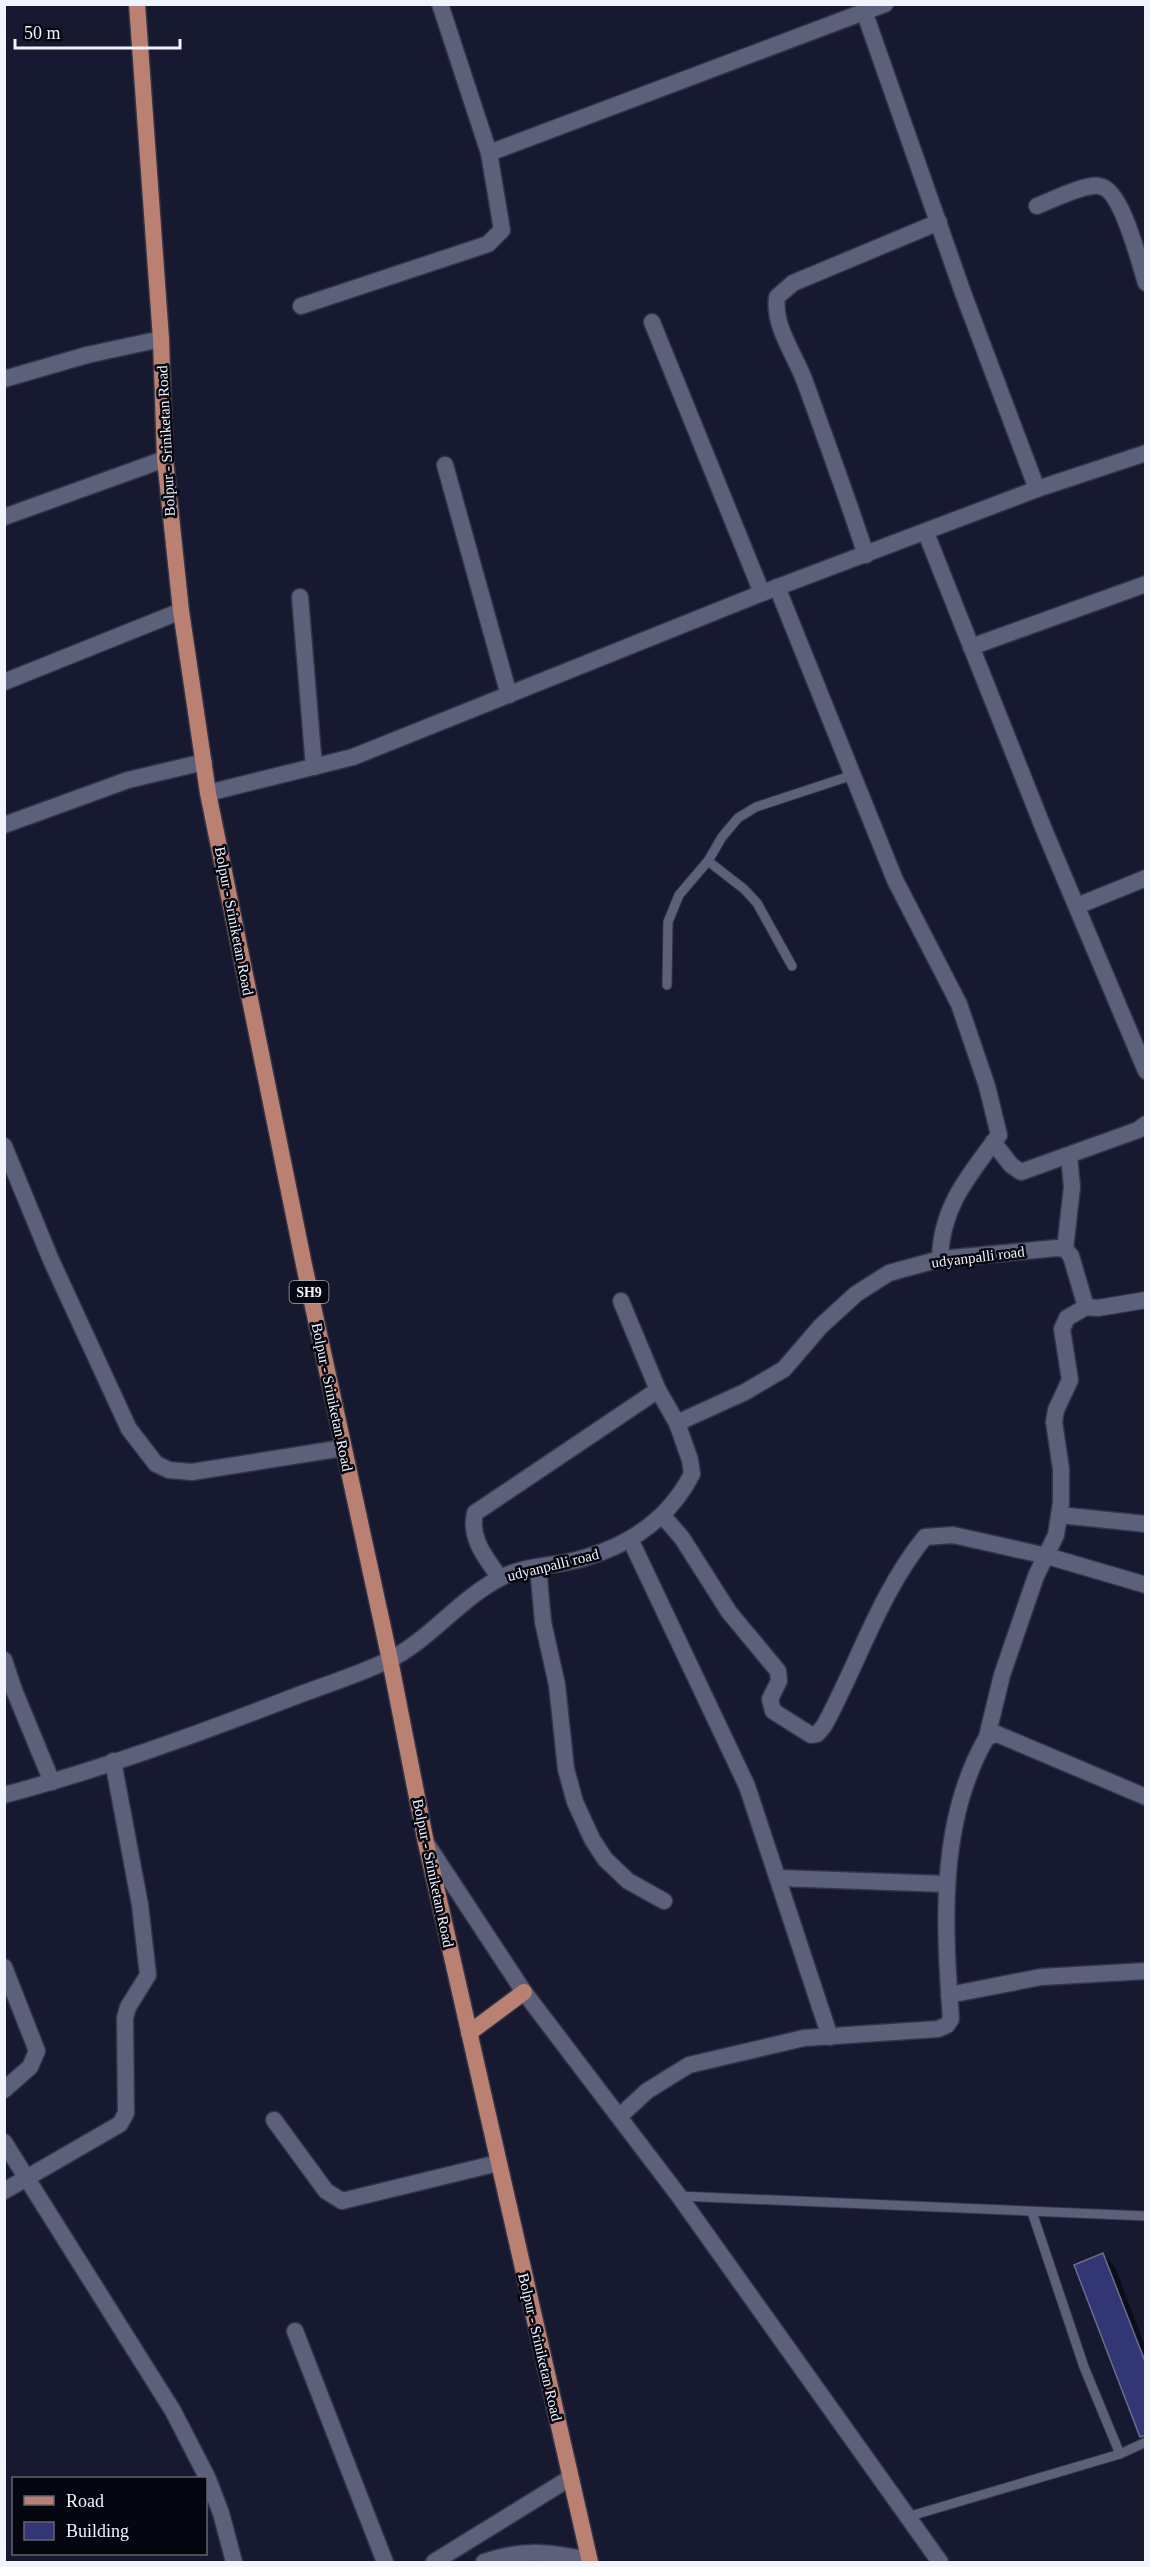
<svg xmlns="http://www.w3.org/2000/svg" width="1150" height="2567" viewBox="0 0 1150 2567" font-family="Georgia,serif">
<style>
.shadow{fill:#0007}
.building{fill:#323675;stroke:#696e8b;stroke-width:1.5}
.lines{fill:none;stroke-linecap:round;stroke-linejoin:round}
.service-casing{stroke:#333445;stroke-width:11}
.minor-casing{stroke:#333445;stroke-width:19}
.tertiary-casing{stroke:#333445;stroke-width:19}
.primary-casing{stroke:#333445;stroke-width:19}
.service{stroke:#5b607b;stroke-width:9}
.minor{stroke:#5b607b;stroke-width:16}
.tertiary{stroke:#5b607b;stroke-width:16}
.primary{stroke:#ba8172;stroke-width:16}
.labels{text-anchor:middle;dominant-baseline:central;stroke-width:5;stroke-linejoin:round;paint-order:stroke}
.shield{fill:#05060f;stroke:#aaacb6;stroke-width:1.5}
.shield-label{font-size:14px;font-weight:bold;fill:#f1f3fd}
.street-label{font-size:15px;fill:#f1f3fd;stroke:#05060f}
</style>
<rect width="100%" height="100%" fill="#161930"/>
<path class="shadow" d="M1103 2255 1115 2267 1146 2348V2435L1138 2428Z"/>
<path class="building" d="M1103 2253 1146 2364V2435L1140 2437 1074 2265Z"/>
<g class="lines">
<defs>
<g id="service">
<path d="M708 861 744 889 757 903 792 966"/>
<path d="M667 985 668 922 679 895 708 861 722 837 738 818 756 807 853 775"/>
<path d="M679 2196 1146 2216"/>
<path d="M1032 2212 1084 2367 1120 2454"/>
<path d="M907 2517 1120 2454 1146 2442"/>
</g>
<g id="minor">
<path d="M440 4 489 153 885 4"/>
<path d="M864 11 963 293 1037 489"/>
<path d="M1037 206C1052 200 1084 184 1099 186 1122 188 1139 262 1146 283"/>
<path d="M301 306 488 244 502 230 489 153"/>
<path d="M652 322 762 593"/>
<path d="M4 379 87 355 161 339"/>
<path d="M445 465 509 695"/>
<path d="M4 517 165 459"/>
<path d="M926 533 1045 832 1146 1071"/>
<path d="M866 555C847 497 826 440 805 382 795 354 773 327 777 297L793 283 939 222"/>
<path d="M777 587 895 880 959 1004 987 1086 999 1135C969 1175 941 1207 940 1259"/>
<path d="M300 597 314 767"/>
<path d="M971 647 1146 584"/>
<path d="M4 682 181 611"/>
<path d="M208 793 353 757 762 593 1037 489 1146 453"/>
<path d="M4 825 128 780 204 762"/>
<path d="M1077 906 1146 878"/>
<path d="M993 1142 1011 1165 1021 1172 1138 1130 1146 1124"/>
<path d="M4 1146 51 1260 129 1429 156 1464 169 1470 192 1472 343 1448"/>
<path d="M1065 1249 1072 1187 1069 1156"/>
<path d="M621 1301 658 1390 677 1423"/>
<path d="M662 1515 682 1538 729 1612 778 1671 779 1681 770 1699 773 1711 811 1735 817 1734 824 1726C858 1664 880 1592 925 1537L953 1535 1047 1556 1146 1585"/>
<path d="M1059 1515 1146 1524"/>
<path d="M630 1539 747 1786 830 2037"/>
<path d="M538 1567 543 1622 557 1685 566 1769 575 1802 592 1839 605 1859 628 1881 664 1901"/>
<path d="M500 1578C486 1558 469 1539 475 1513L658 1390"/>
<path d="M4 1660 14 1690 52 1782"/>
<path d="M987 1737 1002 1675 1036 1576 1056 1535 1061 1503V1469L1054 1422 1056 1410 1070 1380 1062 1329 1067 1318 1086 1307"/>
<path d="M4 1795C99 1770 192 1736 283 1701 318 1687 356 1676 389 1660 431 1639 460 1598 502 1577 521 1568 543 1566 563 1563 618 1552 666 1525 692 1474L690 1460 677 1423 745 1392 784 1369 821 1326 856 1294 889 1273 940 1259 1057 1248 1065 1249 1071 1256 1086 1307 1098 1308 1146 1300"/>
<path d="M779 1878 946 1884"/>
<path d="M4 1967 37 2051 30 2067 4 2090"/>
<path d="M949 1995 1041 1977 1146 1971"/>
<path d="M620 2116 647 2091 689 2065 804 2038 938 2029 947 2025 951 2019C944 1925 938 1821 987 1737L997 1734 1146 1797"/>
<path d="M274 2120 326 2191 342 2201 498 2163"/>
<path d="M4 2142 173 2411 208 2479 221 2513 234 2562"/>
<path d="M4 2191 120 2124 126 2113 125 2018 128 2007 148 1975 140 1905 113 1761"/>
<path d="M295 2331 385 2562"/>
</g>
<g id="tertiary">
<path d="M428 1846 524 1992 679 2196 940 2562"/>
<path d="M434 2562 570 2478"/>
<path d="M484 2562C527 2548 546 2552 589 2560"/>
</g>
<g id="primary">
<path d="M137 4 161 339 165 459 181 611 208 793 304 1265 390 1660 426 1843 590 2562"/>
<path d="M469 2033 524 1992"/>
</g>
</defs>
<use href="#service" class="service-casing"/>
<use href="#minor" class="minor-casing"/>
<use href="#tertiary" class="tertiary-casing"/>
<use href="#primary" class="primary-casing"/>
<use href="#service" class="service"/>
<use href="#minor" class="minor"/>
<use href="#tertiary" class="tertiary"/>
<use href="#primary" class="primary"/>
</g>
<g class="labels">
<rect class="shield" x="289.5" y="1281" width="39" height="22" rx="4.5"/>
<g class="shield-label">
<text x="309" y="1292">SH9</text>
</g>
<g class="street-label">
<text transform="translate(166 441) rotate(-93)">Bolpur - Sriniketan Road</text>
<text transform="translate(234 921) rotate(79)">Bolpur - Sriniketan Road</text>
<text transform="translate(978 1257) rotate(-7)">udyanpalli road</text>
<text transform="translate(332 1397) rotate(78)">Bolpur - Sriniketan Road</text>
<text transform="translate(553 1565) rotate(-14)">udyanpalli road</text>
<text transform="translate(433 1873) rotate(78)">Bolpur - Sriniketan Road</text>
<text transform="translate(540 2347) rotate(77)">Bolpur - Sriniketan Road</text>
</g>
</g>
<rect width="1150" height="2567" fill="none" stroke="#f1f3fd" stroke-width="12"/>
<rect x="12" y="2477" width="195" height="78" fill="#05060f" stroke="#63656e" stroke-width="1.5"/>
<rect x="24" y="2496" width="30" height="9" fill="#ba8172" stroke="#63656e" stroke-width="1.5"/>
<text x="66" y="2507" font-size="18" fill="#f1f3fd">Road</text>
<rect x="24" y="2522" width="30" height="18" fill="#323675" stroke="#63656e" stroke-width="1.5"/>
<text x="66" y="2537" font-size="18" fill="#f1f3fd">Building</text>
<path d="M15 39v9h165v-9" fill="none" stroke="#f1f3fd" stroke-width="3"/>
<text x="24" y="39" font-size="18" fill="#f1f3fd" stroke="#05060f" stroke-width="4.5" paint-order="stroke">50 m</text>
</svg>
